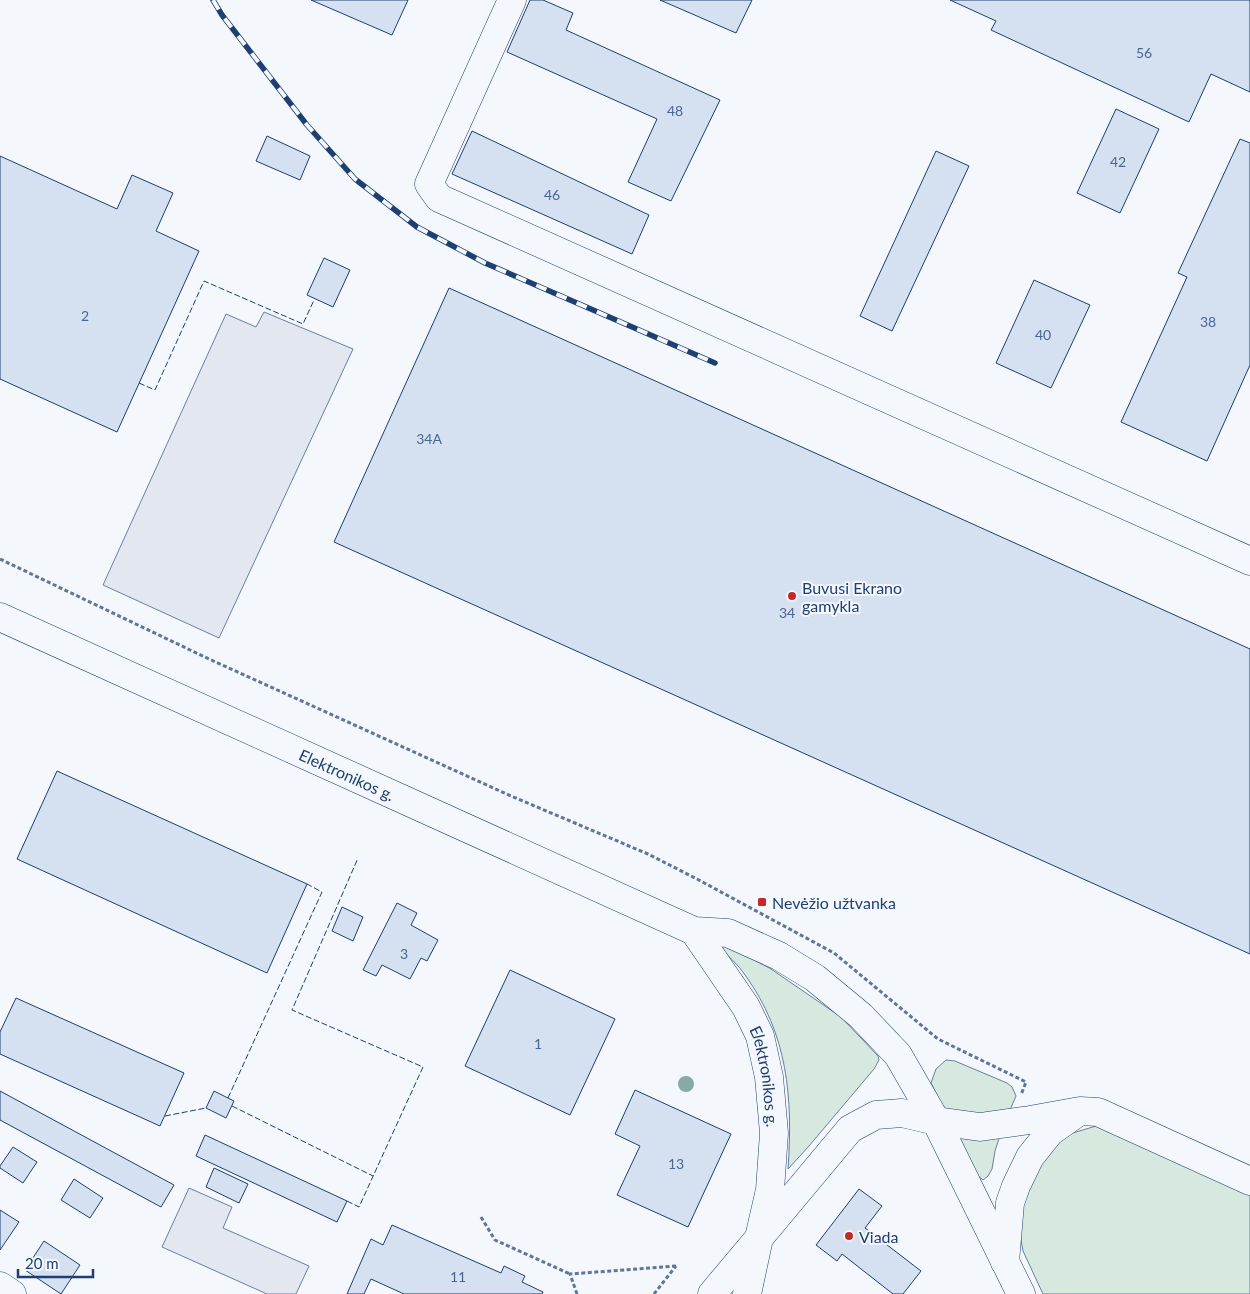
<svg xmlns="http://www.w3.org/2000/svg" width="1250" height="1294" viewBox="0 0 1250 1294" font-family="Lato,sans-serif">
<style>
.green{fill:#d7e8df;stroke:#687fa3}
.parking{fill:#e3e8f0;stroke:#687fa3}
.building{fill:#d5e0f0;stroke:#1d3f73}
.lines{fill:none;stroke-linecap:round;stroke-linejoin:round}
.minor-casing{stroke:#1d3f73;stroke-width:29}
.major-casing{stroke:#1d3f73;stroke-width:29}
.path{stroke:#5e769c;stroke-width:3;stroke-dasharray:4 2.5;stroke-linecap:butt}
.minor{stroke:#f4f7fb;stroke-width:28}
.major{stroke:#f4f7fb;stroke-width:28}
.rail-casing{stroke:#1d3f73;stroke-width:5.5}
.rail{stroke:#f4f7fb;stroke-width:4;stroke-dasharray:11;stroke-linecap:butt}
.fence{stroke:#1d3f73;stroke-width:1;stroke-dasharray:6 2.5;stroke-linecap:butt}
.tree{fill:#86aba6}
.poi-dot{fill:#c62828;stroke:#f4f7fb;stroke-width:2}
.labels{text-anchor:middle;dominant-baseline:central;stroke-width:4;stroke-linejoin:round;paint-order:stroke}
.number-label{font-size:14px;fill:#4b6792}
.poi-label{font-size:16px;fill:#1d3f73;stroke:#f4f7fb;text-anchor:start}
.street-label{font-size:16px;fill:#1d3f73;stroke:#f4f7fb}
</style>
<rect width="100%" height="100%" fill="#f4f7fb"/>
<g class="green">
<path d="M722 942 771 969 841 1017 878 1056 879 1060 874 1069 809 1146 788 1169C793 1098 788 1034 745 975 738 964 728 956 719 947Z"/>
<path d="M946 1060 955 1061 1007 1083 1012 1087 1016 1096 1003 1126 995 1151 992 1169 988 1176 983 1180 977 1175 931 1083 936 1069Z"/>
<path d="M1096 1126 1250 1194V1294H1043L1023 1251 1019 1229 1025 1197 1033 1170 1066 1135Z"/>
</g>
<g class="parking">
<path d="M264 312 353 349 219 638 103 585 226 314 256 327Z"/>
<path d="M189 1188 232 1207 223 1228 309 1266 296 1294H267L162 1247Z"/>
</g>
<g class="building">
<path d="M311 0H408L392 35Z"/>
<path d="M530 0H543L573 13 566 30 720 100 671 201 628 182 657 119 507 52Z"/>
<path d="M660 0H752L736 33Z"/>
<path d="M950 0H1250V92L1211 74 1189 122 991 30 996 21Z"/>
<path d="M1116 109 1159 129 1120 213 1077 193Z"/>
<path d="M472 131 649 215 632 254 452 174Z"/>
<path d="M267 136 310 156 300 180 256 161Z"/>
<path d="M1240 139 1250 143V365L1207 461 1121 422 1187 277 1178 273Z"/>
<path d="M936 151 969 166 892 331 860 316Z"/>
<path d="M0 156 117 209 132 175 173 193 156 231 199 251 117 432 0 379Z"/>
<path d="M324 258 350 270 333 307 307 295Z"/>
<path d="M1034 280 1090 305 1051 388 996 363Z"/>
<path d="M449 288 1250 649V954L334 542Z"/>
<path d="M57 771 307 884 267 973 17 859Z"/>
<path d="M397 903 417 913 411 925 438 940 427 961 421 958 410 979 382 965 376 976 363 970Z"/>
<path d="M342 907 363 917 353 941 332 931Z"/>
<path d="M510 970 615 1019 570 1115 465 1066Z"/>
<path d="M16 998 184 1073 160 1126 0 1054V1032Z"/>
<path d="M635 1090 731 1134 688 1227 617 1195 640 1146 615 1134Z"/>
<path d="M0 1091 174 1185 161 1207 0 1120Z"/>
<path d="M214 1091 234 1101 226 1118 206 1108Z"/>
<path d="M205 1135 347 1201 337 1222 196 1156Z"/>
<path d="M13 1147 37 1162 23 1183 0 1168V1166Z"/>
<path d="M214 1168 248 1184 239 1203 206 1187Z"/>
<path d="M74 1179 103 1198 90 1218 61 1200Z"/>
<path d="M859 1189 882 1206 865 1228 921 1271 903 1294H893L842 1254 837 1261 816 1245Z"/>
<path d="M0 1210 19 1222 0 1250Z"/>
<path d="M392 1225 501 1273 504 1266 525 1276 522 1282 543 1292 542 1294H404L371 1279 364 1294H347L371 1239 383 1245Z"/>
<path d="M44 1241 80 1265 61 1294 25 1270Z"/>
</g>
<g class="lines">
<defs>
<g id="minor">
<path d="M512 0 429 184 439 198 1250 561"/>
<path d="M936 1121 980 1127 1030 1120 1080 1111 1098 1112 1250 1181"/>
<path d="M1005 1262 1010 1203 1016 1186 1030 1157 1050 1132 1077 1113"/>
<path d="M0 1286 12 1294"/>
</g>
<g id="major">
<path id="s1" d="M0 617 694 931 728 933 779 956 815 978 861 1016 898 1055 936 1121"/>
<path id="s2" d="M694 931 746 1007 760 1036 769 1077 774 1133 770 1190 759 1238 712 1294"/>
<path d="M747 1294 759 1238 850 1129 876 1115 902 1113 936 1121 1021 1294"/>
</g>
</defs>
<use href="#minor" class="minor-casing"/>
<use href="#major" class="major-casing"/>
<g class="path">
<path d="M0 559 209 659 511 796 648 854 697 879 834 953 938 1039 1026 1082 1021 1095"/>
<path d="M481 1217 495 1240 570 1274"/>
<path d="M577 1294 570 1274 676 1266"/>
<path d="M654 1294 676 1266"/>
</g>
<use href="#minor" class="minor"/>
<use href="#major" class="major"/>
<defs>
<path id="rail" d="M213 0 222 15 307 125 355 179 417 227 485 263 715 363"/>
</defs>
<use href="#rail" class="rail-casing"/>
<use href="#rail" class="rail"/>
<g class="fence">
<path d="M139 383 155 390 204 281 303 324 314 300"/>
<path d="M228 1098 322 892 307 884"/>
<path d="M232 1106 373 1176"/>
<path d="M165 1116 206 1108"/>
<path d="M347 1201 359 1207 423 1067 292 1010 358 858"/>
</g>
</g>
<circle class="tree" cx="686" cy="1084" r="8"/>
<g class="poi-dot">
<circle cx="792" cy="596" r="5"/>
<rect x="757" y="897" width="10" height="10" rx="2.5"/>
<circle cx="849" cy="1236" r="5"/>
</g>
<g class="labels">
<g class="number-label">
<text x="1144" y="52">56</text>
<text x="675" y="110">48</text>
<text x="1118" y="161">42</text>
<text x="552" y="194">46</text>
<text x="85" y="315">2</text>
<text x="1208" y="321">38</text>
<text x="1043" y="334">40</text>
<text x="429" y="438">34A</text>
<text x="787" y="612">34</text>
<text x="404" y="953">3</text>
<text x="538" y="1043">1</text>
<text x="676" y="1163">13</text>
<text x="458" y="1276">11</text>
</g>
<g class="poi-label">
<text x="802" y="587">Buvusi Ekrano<tspan x="802" dy="18">gamykla</tspan></text>
<text x="772" y="902">Nevėžio užtvanka</text>
<text x="859" y="1236">Viada</text>
</g>
<g class="street-label">
<text stroke="none"><textPath href="#s1" startOffset="381">Elektronikos g.</textPath></text>
<text stroke="none"><textPath href="#s2" startOffset="165">Elektronikos g.</textPath></text>
</g>
</g>
<path d="M18 1269v8h75v-8" fill="none" stroke="#1d3f73" stroke-width="2.5"/>
<text x="25" y="1269" font-size="15" fill="#1d3f73" stroke="#f4f7fb" stroke-width="4" paint-order="stroke">20 m</text>
</svg>
